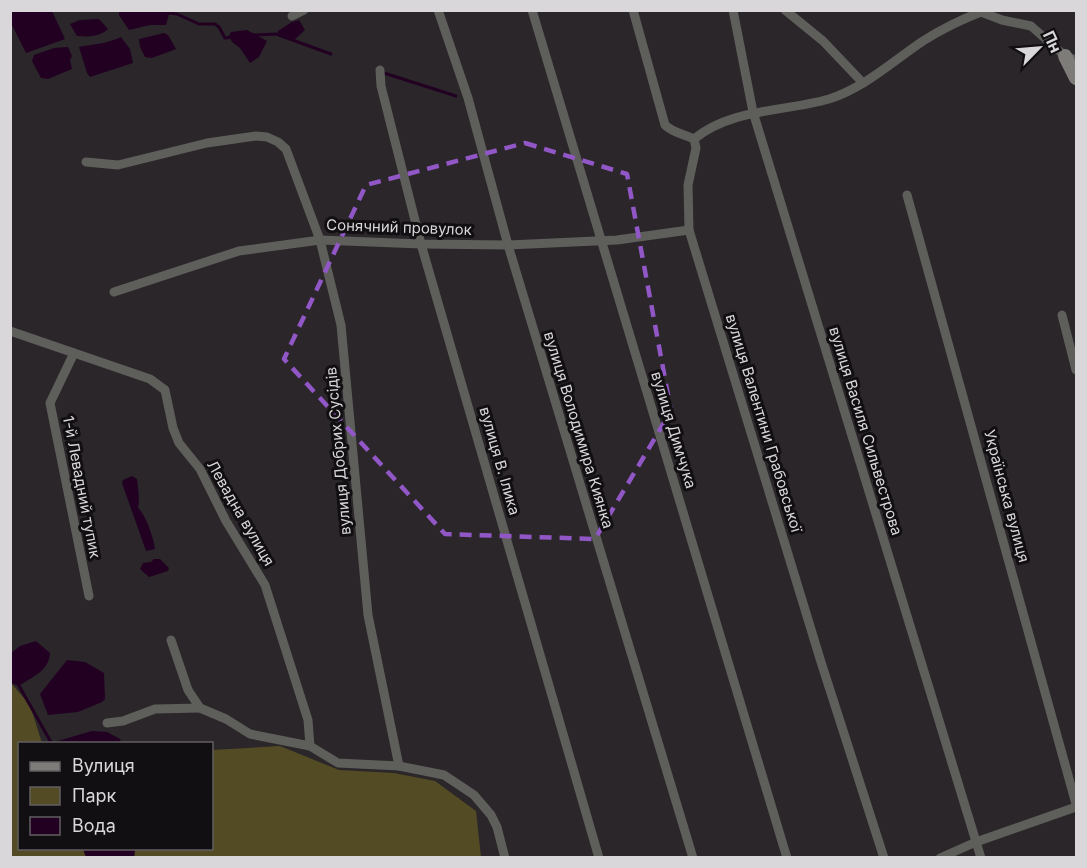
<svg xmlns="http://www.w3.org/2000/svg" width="1087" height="868" viewBox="0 0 1087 868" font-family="Inter,sans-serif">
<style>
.green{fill:#534b23}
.water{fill:#202}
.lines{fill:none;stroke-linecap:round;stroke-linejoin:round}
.stream{stroke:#202;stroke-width:3}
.street{stroke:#5e5e5b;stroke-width:9}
.secondary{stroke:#7d7c78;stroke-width:14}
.marked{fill:none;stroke:#9257c6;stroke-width:4.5;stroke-dasharray:12 8;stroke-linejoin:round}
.labels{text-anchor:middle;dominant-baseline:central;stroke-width:6;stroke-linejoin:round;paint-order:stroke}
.street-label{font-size:15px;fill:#d9d7d9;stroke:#110f11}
</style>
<rect width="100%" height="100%" fill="#2a262a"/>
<g class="green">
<path d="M11 683 30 705 42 743 20 744V848L83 849 86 857H11Z"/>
<path d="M280 746 339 770 394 773 435 781 476 811 481 857 134 858 135 849 212 848V750Z"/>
</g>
<g class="water">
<path d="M11 11H52L65 39 26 53 11 23Z"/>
<path d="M119 11H170L166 25H150L129 30 119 15Z"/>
<path d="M99 19 108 29C99 37 88 37 77 36L70 24 80 20Z"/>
<path d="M299 20 305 30 294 40 278 33V31L292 22Z"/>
<path d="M247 30 267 41 259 57 250 63 240 48 232 42 229 36 231 32Z"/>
<path d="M164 33 168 35 176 49 152 58 145 57 140 47 139 39Z"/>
<path d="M121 37 130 49 133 63 90 77 87 73 79 47C94 44 107 44 121 37Z"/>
<path d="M68 47 72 56 70 60 72 69 48 79 41 78 32 61 34 55 54 48Z"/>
<path d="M132 476 137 479C138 489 140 498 138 508 146 515 154 539 155 549L146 551 122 483 123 480Z"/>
<path d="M154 559H160L169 568 168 571 149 577 140 569 143 563 151 562Z"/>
<path d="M36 641 50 653C49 671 32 677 19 686L11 683V653L20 646Z"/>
<path d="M67 660 85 662 104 673 105 699 102 702 78 712 48 715 40 694Z"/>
<path d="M92 731 107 732 120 739 121 743H51Z"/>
<path d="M83 849V848L135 849 134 858 86 857Z"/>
</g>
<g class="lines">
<g class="stream">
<path d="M169 13 177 14 199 24H215L219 27 225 38 233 37"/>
<path d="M253 35 276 34 331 54"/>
<path d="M384 73 456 96"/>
<path d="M18 684 52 744"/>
</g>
<g class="street">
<path d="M438 10 468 98 508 245 693 858"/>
<path d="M532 10 787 858"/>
<path d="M633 10 665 125C673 133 684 134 694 139L696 148 688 185 689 230 821 662 884 858"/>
<path d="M733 10 753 112 981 858"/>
<path d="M785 10 823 41 863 83"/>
<path d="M292 16 304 10"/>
<path d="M380 70 381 86 421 244 599 858"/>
<path d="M694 139C732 108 784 112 829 99 864 88 893 61 923 41 942 29 960 20 981 12L1002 20 1031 26 1065 56 1076 60"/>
<path d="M86 162 118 165 207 143 256 136 267 137 278 142 286 149 320 240 341 325 368 615 399 766"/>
<path d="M907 195 1076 804"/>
<path d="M114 292 239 251 320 240 421 244 508 245 617 240 689 230"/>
<path d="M1062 315 1076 370"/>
<path d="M10 331 150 379 165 390 173 428 179 443 200 469 226 521 265 585 308 720 310 746"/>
<path d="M74 353 50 403 89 596"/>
<path d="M171 640 188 690 200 708 226 719 250 734 310 746 338 763 399 766 444 775 474 795 491 815 497 827 505 858"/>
<path d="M107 723 123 721 155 709 200 708"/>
<path d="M940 858 976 842 1076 807"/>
</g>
<path class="secondary" d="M1065 56 1076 78"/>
</g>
<path class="marked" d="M525 143 627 174 671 411 595 539 445 534 284 359 366 185Z"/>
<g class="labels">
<g class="street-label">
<text transform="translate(399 227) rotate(2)">Сонячний провулок</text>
<text transform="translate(764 423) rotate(73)">вулиця Валентини Грабовської</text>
<text transform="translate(579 430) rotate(73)">вулиця Володимира Киянка</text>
<text transform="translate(674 430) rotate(73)">вулиця Димчука</text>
<text transform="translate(866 431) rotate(73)">вулиця Василя Сильвестрова</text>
<text transform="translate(338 451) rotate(-95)">вулиця Добрих Сусідів</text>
<text transform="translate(500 461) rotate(74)">вулиця В. Ілика</text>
<text transform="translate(82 487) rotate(79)">1-й Левадний тупик</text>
<text transform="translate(1007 496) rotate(75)">Українська вулиця</text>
<text transform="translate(241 513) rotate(60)">Левадна вулиця</text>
</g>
</g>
<rect width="1087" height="868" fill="none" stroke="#d9d7d9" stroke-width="24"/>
<rect x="18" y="742" width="195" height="108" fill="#110f11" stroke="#615f61" stroke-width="1.5"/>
<rect x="30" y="762" width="30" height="9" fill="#7d7c78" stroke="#615f61" stroke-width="1.5"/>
<text x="72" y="772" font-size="18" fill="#d9d7d9">Вулиця</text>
<rect x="30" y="787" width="30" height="18" fill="#534b23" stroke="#615f61" stroke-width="1.5"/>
<text x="72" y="802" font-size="18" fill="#d9d7d9">Парк</text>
<rect x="30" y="817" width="30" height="18" fill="#220022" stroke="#615f61" stroke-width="1.5"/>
<text x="72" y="832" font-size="18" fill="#d9d7d9">Вода</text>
<g transform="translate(1039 48) rotate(65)" stroke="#110f11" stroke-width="4.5" paint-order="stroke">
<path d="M0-4.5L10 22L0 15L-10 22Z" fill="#d9d7d9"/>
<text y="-9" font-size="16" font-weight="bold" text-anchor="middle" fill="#d9d7d9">Пн</text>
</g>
</svg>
